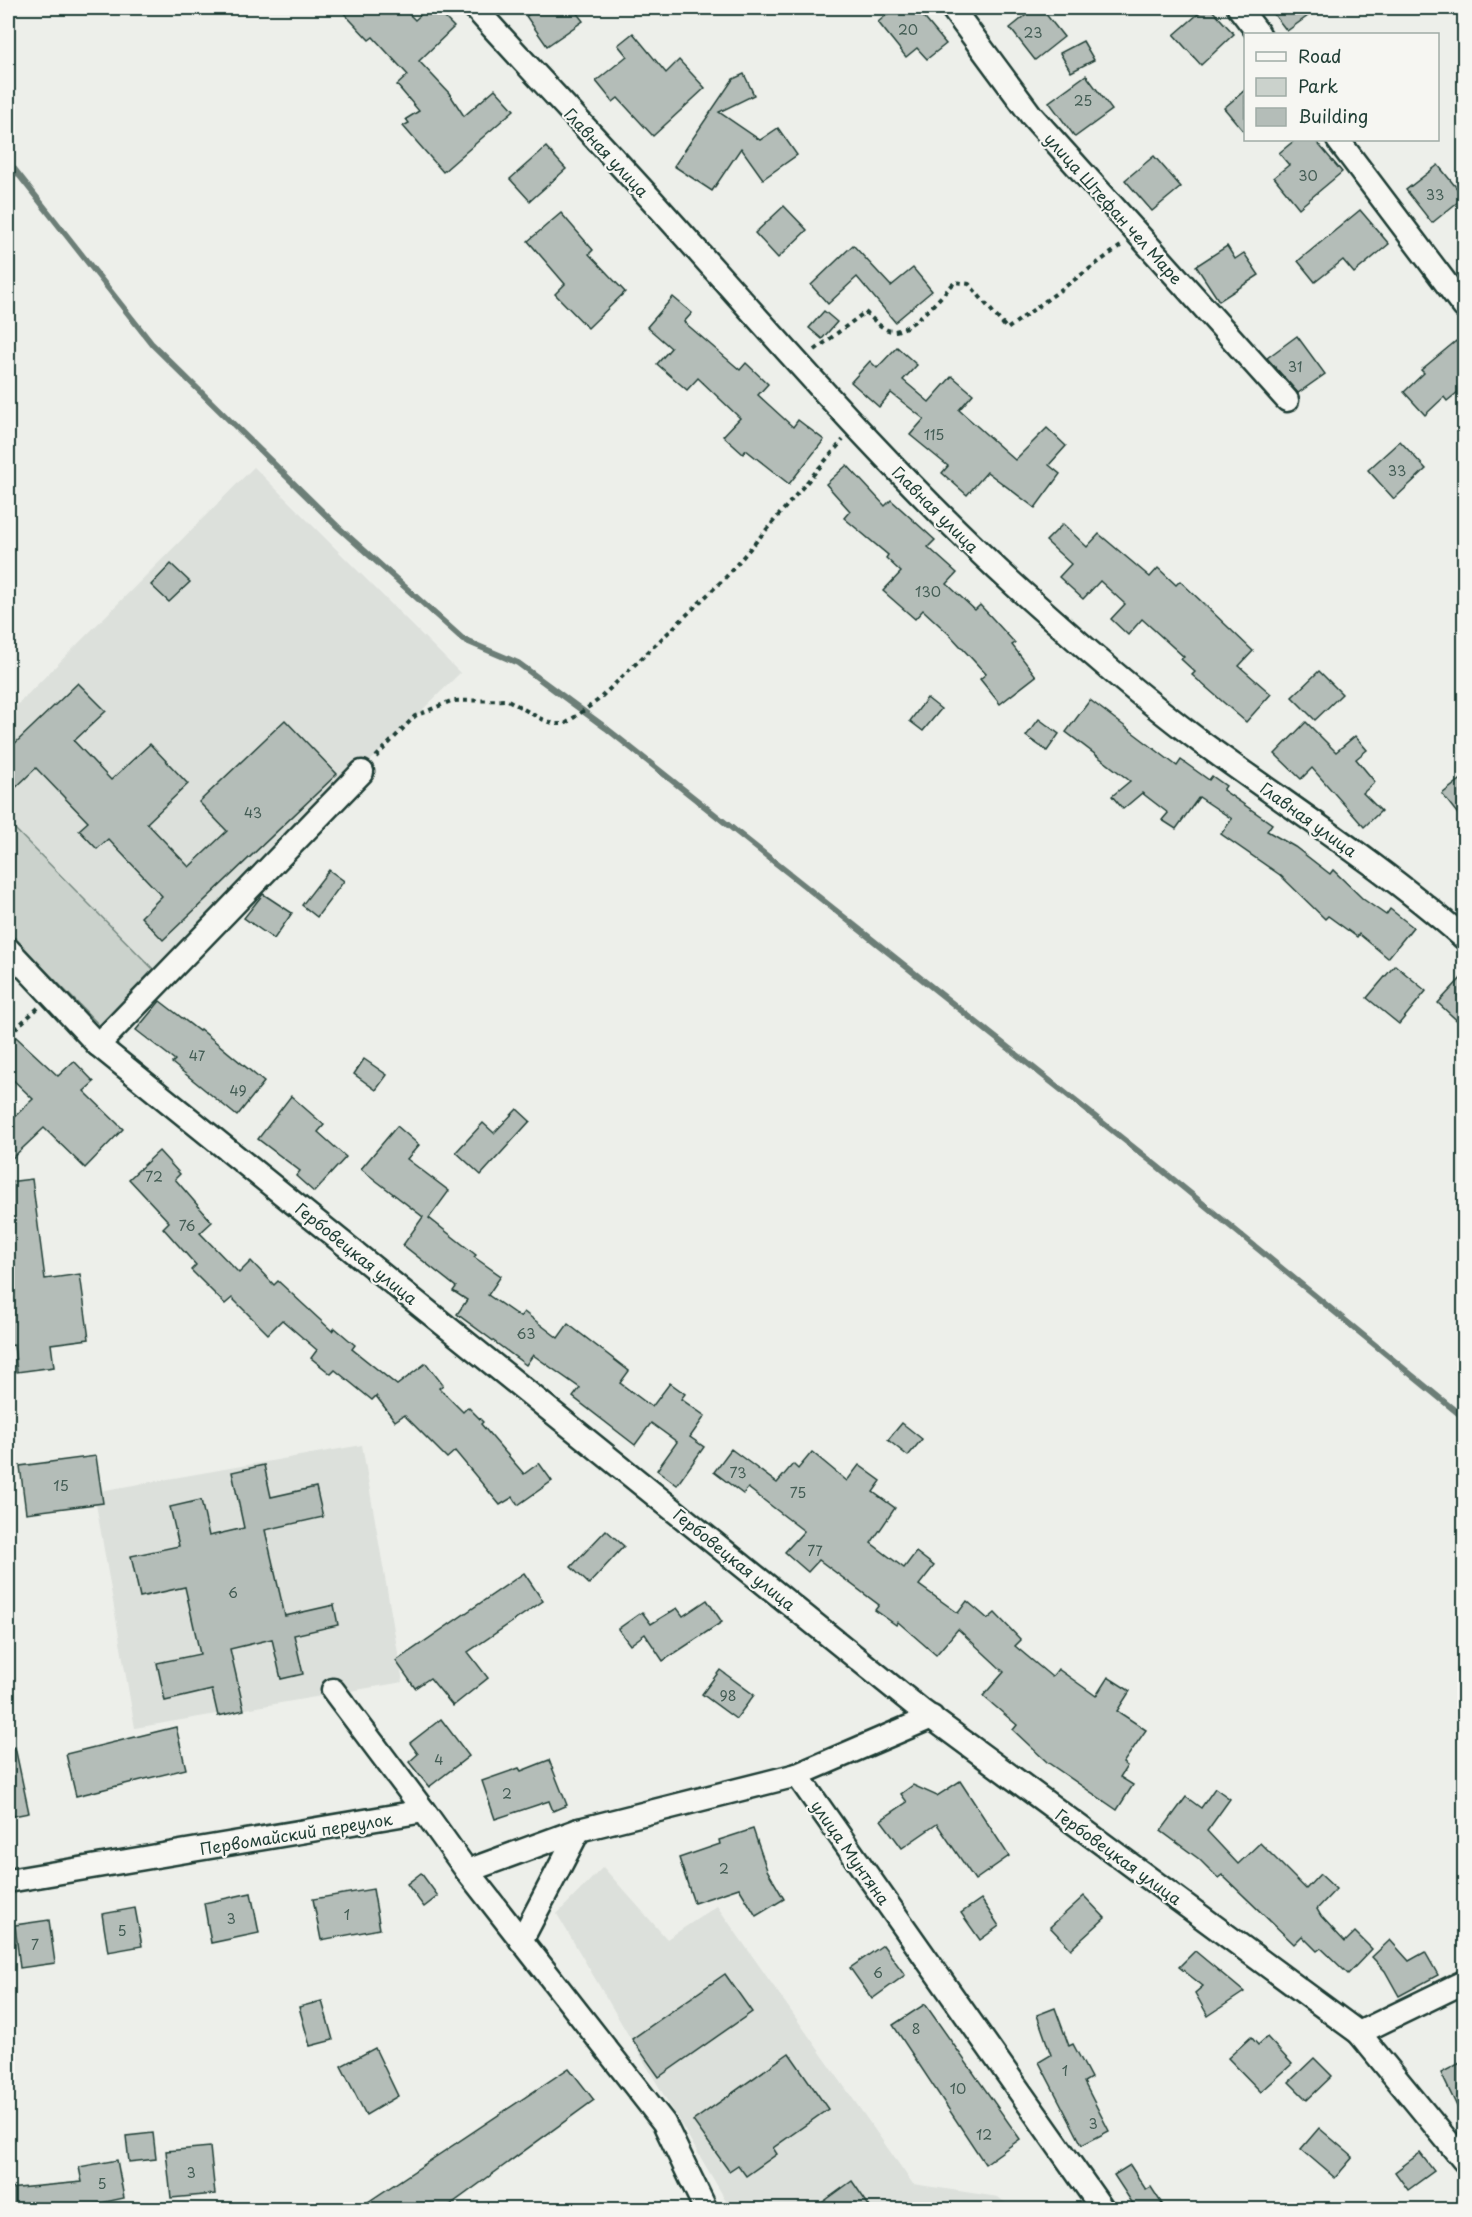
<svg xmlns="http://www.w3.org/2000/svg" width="1472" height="2217" viewBox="0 0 1472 2217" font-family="'Playpen Sans',sans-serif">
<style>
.built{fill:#dce0db}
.green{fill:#cbd2cc;stroke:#758880;stroke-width:1.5}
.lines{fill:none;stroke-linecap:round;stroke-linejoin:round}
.stream{stroke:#6c7e77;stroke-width:6}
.building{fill:#b4bdb8;stroke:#1f3d34;stroke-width:1.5}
.minor-casing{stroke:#1f3d34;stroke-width:27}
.path{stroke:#1f3d34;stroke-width:4;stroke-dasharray:4.5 4.5;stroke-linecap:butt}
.minor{stroke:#f6f6f2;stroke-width:22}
.labels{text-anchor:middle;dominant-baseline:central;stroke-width:4.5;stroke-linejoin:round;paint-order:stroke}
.number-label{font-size:14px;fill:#445d55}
.street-label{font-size:16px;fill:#1f3d34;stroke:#f6f6f2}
</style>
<rect width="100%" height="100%" fill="#edefea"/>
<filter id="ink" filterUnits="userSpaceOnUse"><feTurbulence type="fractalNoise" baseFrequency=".0167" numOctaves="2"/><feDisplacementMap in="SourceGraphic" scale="12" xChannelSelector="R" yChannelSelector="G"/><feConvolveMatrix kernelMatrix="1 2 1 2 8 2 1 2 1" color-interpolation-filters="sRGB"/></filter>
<g filter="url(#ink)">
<g class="built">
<path d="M254 467 460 673 109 1017 8 912V714Z"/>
<path d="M362 1445 403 1682 135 1728 94 1492Z"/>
<path d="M603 1867 667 1939 717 1906 913 2184 998 2197 1013 2209H731L557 1914Z"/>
</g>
<path class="green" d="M8 822 155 971 109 1017 102 1028 8 932Z"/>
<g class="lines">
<path class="stream" d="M8 161 152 344 338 527 464 640 518 663 606 728 1157 1166 1464 1418"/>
</g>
<g class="building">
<path d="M339 8H403L415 20 428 8H435L454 27 419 61 449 93 464 116 495 89 514 110 443 172 403 126 409 123 406 119 419 111 397 85 408 75 373 37 369 40Z"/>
<path d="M539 8H573L583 21 547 46 526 16Z"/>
<path d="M895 8H916L946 44 927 59 917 48 906 57 878 22Z"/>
<path d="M1035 8H1041L1064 37 1035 60 1010 28Z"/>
<path d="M1205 8H1210L1234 34 1201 65 1174 35Z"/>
<path d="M1269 8H1319L1287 31Z"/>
<path d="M633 33 666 73 679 60 705 88 653 136 618 98 613 102 596 81 627 56 618 45Z"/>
<path d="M1083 41 1094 60 1071 72 1060 53Z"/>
<path d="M744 74 754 95 719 112 760 140 778 128 797 155 763 179 741 148 712 191 674 166 733 79Z"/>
<path d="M1086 75 1112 110 1075 137 1049 102Z"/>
<path d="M1245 90V133L1224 108Z"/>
<path d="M1295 140H1315L1342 172 1299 208 1274 177 1289 165 1279 153Z"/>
<path d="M546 147 566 169 530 201 510 179Z"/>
<path d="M1154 156 1181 187 1152 211 1125 180Z"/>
<path d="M1438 165 1464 197 1432 223 1406 190Z"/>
<path d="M784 206 807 230 778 258 755 233Z"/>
<path d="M1360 210 1389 244 1354 273 1343 260 1315 282 1298 261Z"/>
<path d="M561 213 593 250 589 254 625 292 588 328 555 294 565 284 528 241Z"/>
<path d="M853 245 891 286 913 268 932 291 895 322 857 277 828 304 811 285Z"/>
<path d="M1227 246 1235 259 1244 253 1259 275 1219 301 1196 266Z"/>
<path d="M673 297 692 313 684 322 740 370 746 363 768 384 758 395 793 427 798 420 824 440 789 484 746 450 743 454 723 436 740 418 698 378 687 390 657 364 671 348 647 327Z"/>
<path d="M824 311 837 322 822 339 809 328Z"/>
<path d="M1297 336 1325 374 1298 393 1267 358Z"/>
<path d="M1456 341 1464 352V387L1447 401 1444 397 1425 415 1404 392 1424 373 1421 370Z"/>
<path d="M897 347 917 365 903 380 929 402 952 376 973 394 959 410 1015 460 1047 428 1066 446 1049 465 1060 474 1035 508 987 472 967 495 942 473 948 466 910 435 924 419 891 393 879 407 851 382 870 361 877 368Z"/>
<path d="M1400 441 1426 469 1394 499 1368 470Z"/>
<path d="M847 465 885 506 891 500 935 540 928 547 957 573 947 584 975 610 980 605 994 620 1015 643 1012 645 1036 676 1000 704 980 679 986 674 950 635 923 610 915 619 883 591 901 572 886 558 888 555 844 518 850 511 826 484Z"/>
<path d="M1063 524 1087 547 1099 534 1150 577 1158 568 1176 585 1180 581 1253 651 1239 666 1271 694 1246 722 1192 675 1195 672 1181 659 1184 657 1142 619 1128 635 1111 619 1125 604 1100 581 1083 599 1059 577 1071 564 1046 541Z"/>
<path d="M171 564 190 582 169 602 151 585Z"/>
<path d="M1319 671 1342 694 1315 720 1292 697Z"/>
<path d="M78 683 106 711 74 741 111 780 150 744 188 784 147 823 189 867 227 831 199 802 285 720 337 774 163 940 141 917 162 896 108 839 97 849 79 830 88 822 36 768 8 795V750Z"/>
<path d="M927 698 941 709 923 731 910 721Z"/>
<path d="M1090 700 1177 766 1181 760 1209 780 1212 776 1226 786 1223 790 1272 824 1267 831 1295 847 1330 874 1333 870 1363 899 1386 915 1390 909 1413 927 1388 958 1359 934 1357 937 1328 916 1325 919 1280 875 1221 834 1232 819 1199 797 1176 829 1162 820 1168 813 1142 793 1123 809 1112 796 1130 781 1066 732Z"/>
<path d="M1039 719 1059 734 1047 751 1026 736Z"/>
<path d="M1306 722 1336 752 1355 736 1367 750 1356 759 1375 782 1363 793 1381 811 1364 827 1312 768 1301 779 1275 754Z"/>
<path d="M1464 777V822L1442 794Z"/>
<path d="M329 870 344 881 317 917 302 905Z"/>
<path d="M263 894 292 913 274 939 244 918Z"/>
<path d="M1395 965 1426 991 1399 1024 1367 998Z"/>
<path d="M1464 975V1027L1438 1003Z"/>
<path d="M160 1001 199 1031 200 1029 264 1082 237 1116 172 1063 175 1060 136 1030Z"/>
<path d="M16 1037 58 1076 74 1061 94 1082 84 1091 123 1129 85 1168 44 1128 8 1162V1123L33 1099 8 1075V1046Z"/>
<path d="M364 1059 387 1075 376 1090 354 1074Z"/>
<path d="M291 1096 324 1125 318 1132 346 1157 314 1192 296 1176 300 1171 258 1139Z"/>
<path d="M517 1109 530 1121 481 1175 456 1152 483 1123 494 1133Z"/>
<path d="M397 1126 419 1145 407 1159 449 1191 429 1218 476 1255 474 1257 501 1276 488 1295 520 1317 524 1312 558 1338 568 1324 629 1371 620 1383 652 1407 670 1383 685 1394 681 1399 705 1416 690 1437 704 1447 677 1485 657 1470 677 1442 651 1423 635 1445 573 1397 580 1388 533 1355 526 1365 457 1314 467 1300 453 1291 456 1287 403 1245 423 1217 361 1169Z"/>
<path d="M159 1151 180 1174 175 1179 212 1222 200 1233 239 1273 251 1261 274 1285 278 1281 332 1331 335 1328 355 1345 352 1349 397 1385 426 1363 443 1385 439 1388 463 1412 468 1407 483 1422 481 1424 524 1474 539 1463 552 1481 518 1505 513 1497 500 1505 455 1451 447 1458 404 1415 395 1421 376 1396 372 1400 335 1370 331 1374 311 1358 317 1350 282 1320 268 1334 232 1298 225 1304 191 1270 196 1265 163 1228 169 1222 129 1179Z"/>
<path d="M32 1179 45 1279 80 1274 89 1339 51 1344 54 1367 17 1372 14 1345 8 1346V1182Z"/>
<path d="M902 1423 922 1439 908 1456 888 1440Z"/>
<path d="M731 1449 777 1483 793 1464 798 1469 812 1452 847 1481 859 1465 881 1481 873 1492 895 1508 871 1543 904 1568 916 1552 934 1566 919 1585 958 1613 967 1601 988 1619 995 1613 1021 1640 1015 1646 1052 1677 1058 1669 1096 1696 1108 1677 1130 1691 1117 1711 1146 1730 1123 1763 1127 1766 1120 1777 1133 1785 1117 1810 1047 1762 1013 1730 1017 1725 983 1696 1004 1672 958 1629 936 1655 898 1622 896 1625 875 1610 879 1605 819 1560 808 1572 785 1552 804 1531 748 1488 743 1494 714 1472Z"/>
<path d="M96 1456 103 1503 26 1513 20 1466Z"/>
<path d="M264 1465 271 1497 316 1487 323 1517 265 1530 285 1616 334 1605 338 1625 294 1635 303 1674 281 1679 272 1639 230 1649 244 1710 218 1716 212 1690 165 1701 157 1663 200 1654 185 1587 140 1597 131 1556 179 1546 170 1507 201 1500 209 1536 244 1528 232 1472Z"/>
<path d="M606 1530 624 1546 589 1584 571 1567Z"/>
<path d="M524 1573 543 1601 468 1652 488 1678 453 1706 430 1678 415 1688 396 1661Z"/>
<path d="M707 1600 722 1622 663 1661 645 1634 630 1645 618 1629 642 1612 651 1624 677 1608 683 1616Z"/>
<path d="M720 1670 754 1695 736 1719 702 1694Z"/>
<path d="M441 1719 469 1756 429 1787 409 1762 418 1754 410 1743Z"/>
<path d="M176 1727 186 1769 76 1796 66 1754Z"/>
<path d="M15 1747 29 1813 8 1817V1748Z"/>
<path d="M549 1760 567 1805 553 1811 549 1801 495 1819 482 1781 519 1768 521 1771Z"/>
<path d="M960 1781 1009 1856 975 1880 937 1824 902 1848 881 1820 907 1802 901 1794 913 1785 937 1796Z"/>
<path d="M1215 1788 1230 1799 1207 1831 1238 1864 1260 1843 1306 1889 1320 1874 1336 1889 1317 1909 1321 1916 1345 1942 1355 1932 1372 1949 1348 1974 1321 1948 1317 1951 1302 1936 1294 1944 1222 1875 1218 1878 1199 1859 1161 1831 1186 1797 1201 1808Z"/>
<path d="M753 1829 767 1870 784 1899 756 1916 739 1888 694 1903 679 1858 720 1844 719 1840Z"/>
<path d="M421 1873 438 1896 424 1907 407 1884Z"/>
<path d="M373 1889 380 1929 321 1940 313 1899Z"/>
<path d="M251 1893 259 1933 211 1943 204 1903Z"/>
<path d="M1084 1896 1105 1918 1071 1949 1050 1927Z"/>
<path d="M981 1899 999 1926 980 1940 961 1913Z"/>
<path d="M135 1908 142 1946 108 1952 102 1914Z"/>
<path d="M49 1920 55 1963 20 1968 15 1925Z"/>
<path d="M1390 1940 1409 1961 1425 1952 1438 1975 1399 1996 1385 1971 1372 1957Z"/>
<path d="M883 1945 905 1975 872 1999 850 1968Z"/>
<path d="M1195 1951 1244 1992 1208 2016 1195 1993 1203 1986 1179 1967Z"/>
<path d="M725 1974 752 2012 659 2077 632 2039Z"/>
<path d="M322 2001 333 2040 310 2046 299 2007Z"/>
<path d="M925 2004 1020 2139 985 2164 893 2025Z"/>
<path d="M1055 2008 1069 2046 1073 2044 1091 2078 1084 2082 1109 2131 1082 2145 1039 2062 1051 2055 1037 2015Z"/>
<path d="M1251 2037 1258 2045 1267 2037 1292 2064 1261 2092 1228 2058Z"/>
<path d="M375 2048 398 2096 366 2115 341 2066Z"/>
<path d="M789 2053 828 2109 773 2148 777 2154 746 2176 738 2165 729 2171 693 2121Z"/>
<path d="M1314 2058 1332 2076 1307 2100 1289 2082Z"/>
<path d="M1464 2061V2121L1441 2073Z"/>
<path d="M569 2068 594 2100 443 2210H356Z"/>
<path d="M1319 2128 1353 2157 1335 2178 1301 2149Z"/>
<path d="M153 2133 156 2159 129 2162 126 2136Z"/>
<path d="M210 2147 215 2194 171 2198 166 2151Z"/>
<path d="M1420 2153 1434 2171 1408 2190 1395 2172Z"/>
<path d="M117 2160 124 2198 69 2210H8V2189L82 2182 79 2167Z"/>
<path d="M1130 2165 1146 2190 1151 2187 1166 2210H1137L1114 2175Z"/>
<path d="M852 2181 872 2210H812Z"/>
</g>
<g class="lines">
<defs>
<g id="minor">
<path d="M475 8C536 76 599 141 660 209 778 340 892 474 1022 592 1080 644 1139 696 1201 742 1289 806 1382 866 1464 938"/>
<path d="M952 8 1031 115 1287 400"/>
<path d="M1239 8 1259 34"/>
<path d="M1338 140 1464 307"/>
<path d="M8 949 98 1045 921 1710 1359 2033 1464 2161"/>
<path d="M98 1045 362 772"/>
<path d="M333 1690 424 1811"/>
<path d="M797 1775 932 1717"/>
<path d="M467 1871 579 1830 797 1775 1103 2210"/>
<path d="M8 1881 424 1811 467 1871 664 2123 706 2210"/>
<path d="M521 1941 579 1830"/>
<path d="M1359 2033 1464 1982"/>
</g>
</defs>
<use href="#minor" class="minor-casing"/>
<g class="path">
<path d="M815 350 865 312C872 318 880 327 888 330 907 338 942 295 955 282L969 284 1007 329 1122 245"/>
<path d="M376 757 415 716 451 701 508 700 539 718 555 724H565L597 701 725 578 843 440"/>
<path d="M8 1035 38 1008"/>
</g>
<use href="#minor" class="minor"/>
</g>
</g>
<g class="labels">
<g class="number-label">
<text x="908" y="29">20</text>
<text x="1033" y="32">23</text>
<text x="1083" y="100">25</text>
<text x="1308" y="175">30</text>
<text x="1435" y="194">33</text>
<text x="1295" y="366">31</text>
<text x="934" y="434">115</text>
<text x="1397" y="470">33</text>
<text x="928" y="591">130</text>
<text x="253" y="812">43</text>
<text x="197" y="1055">47</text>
<text x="238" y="1090">49</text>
<text x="154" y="1176">72</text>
<text x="187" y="1225">76</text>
<text x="526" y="1333">63</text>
<text x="738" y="1472">73</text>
<text x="61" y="1485">15</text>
<text x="798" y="1492">75</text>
<text x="815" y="1550">77</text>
<text x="233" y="1592">6</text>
<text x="728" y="1695">98</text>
<text x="439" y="1759">4</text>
<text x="507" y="1793">2</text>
<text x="724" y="1868">2</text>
<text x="347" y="1914">1</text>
<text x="231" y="1918">3</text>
<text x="122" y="1930">5</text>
<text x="35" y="1944">7</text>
<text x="878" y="1972">6</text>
<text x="916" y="2028">8</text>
<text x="1065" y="2070">1</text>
<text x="958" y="2088">10</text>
<text x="1093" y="2123">3</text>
<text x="984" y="2134">12</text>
<text x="191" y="2172">3</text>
<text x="102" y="2183">5</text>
</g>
<g class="street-label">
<text transform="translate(607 152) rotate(47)">Главная улица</text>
<text transform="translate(1114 208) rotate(48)">улица Штефан чел Маре</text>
<text transform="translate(936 509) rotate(45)">Главная улица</text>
<text transform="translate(1309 819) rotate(36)">Главная улица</text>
<text transform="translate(357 1253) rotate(39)">Гербовецкая улица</text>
<text transform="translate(735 1559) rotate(39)">Гербовецкая улица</text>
<text transform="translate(296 1833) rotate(-9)">Первомайский переулок</text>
<text transform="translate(851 1852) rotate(55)">улица Мунтяна</text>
<text transform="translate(1119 1856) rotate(36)">Гербовецкая улица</text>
</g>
</g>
<rect width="1472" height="2217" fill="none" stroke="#f6f6f2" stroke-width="30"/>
<rect x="15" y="15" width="1442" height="2187" fill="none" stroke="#1f3d34" stroke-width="2" filter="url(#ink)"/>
<rect x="1244" y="33" width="195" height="108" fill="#f6f6f2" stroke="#a0aca6" stroke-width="1.5"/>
<rect x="1256" y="52" width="30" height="9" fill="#f6f6f2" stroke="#a0aca6" stroke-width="1.5"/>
<text x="1298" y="63" font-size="18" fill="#1f3d34">Road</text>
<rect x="1256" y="78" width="30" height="18" fill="#cbd2cc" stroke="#a0aca6" stroke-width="1.5"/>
<text x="1298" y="93" font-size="18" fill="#1f3d34">Park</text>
<rect x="1256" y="108" width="30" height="18" fill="#b4bdb8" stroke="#a0aca6" stroke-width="1.5"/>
<text x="1298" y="123" font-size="18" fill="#1f3d34">Building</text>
</svg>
